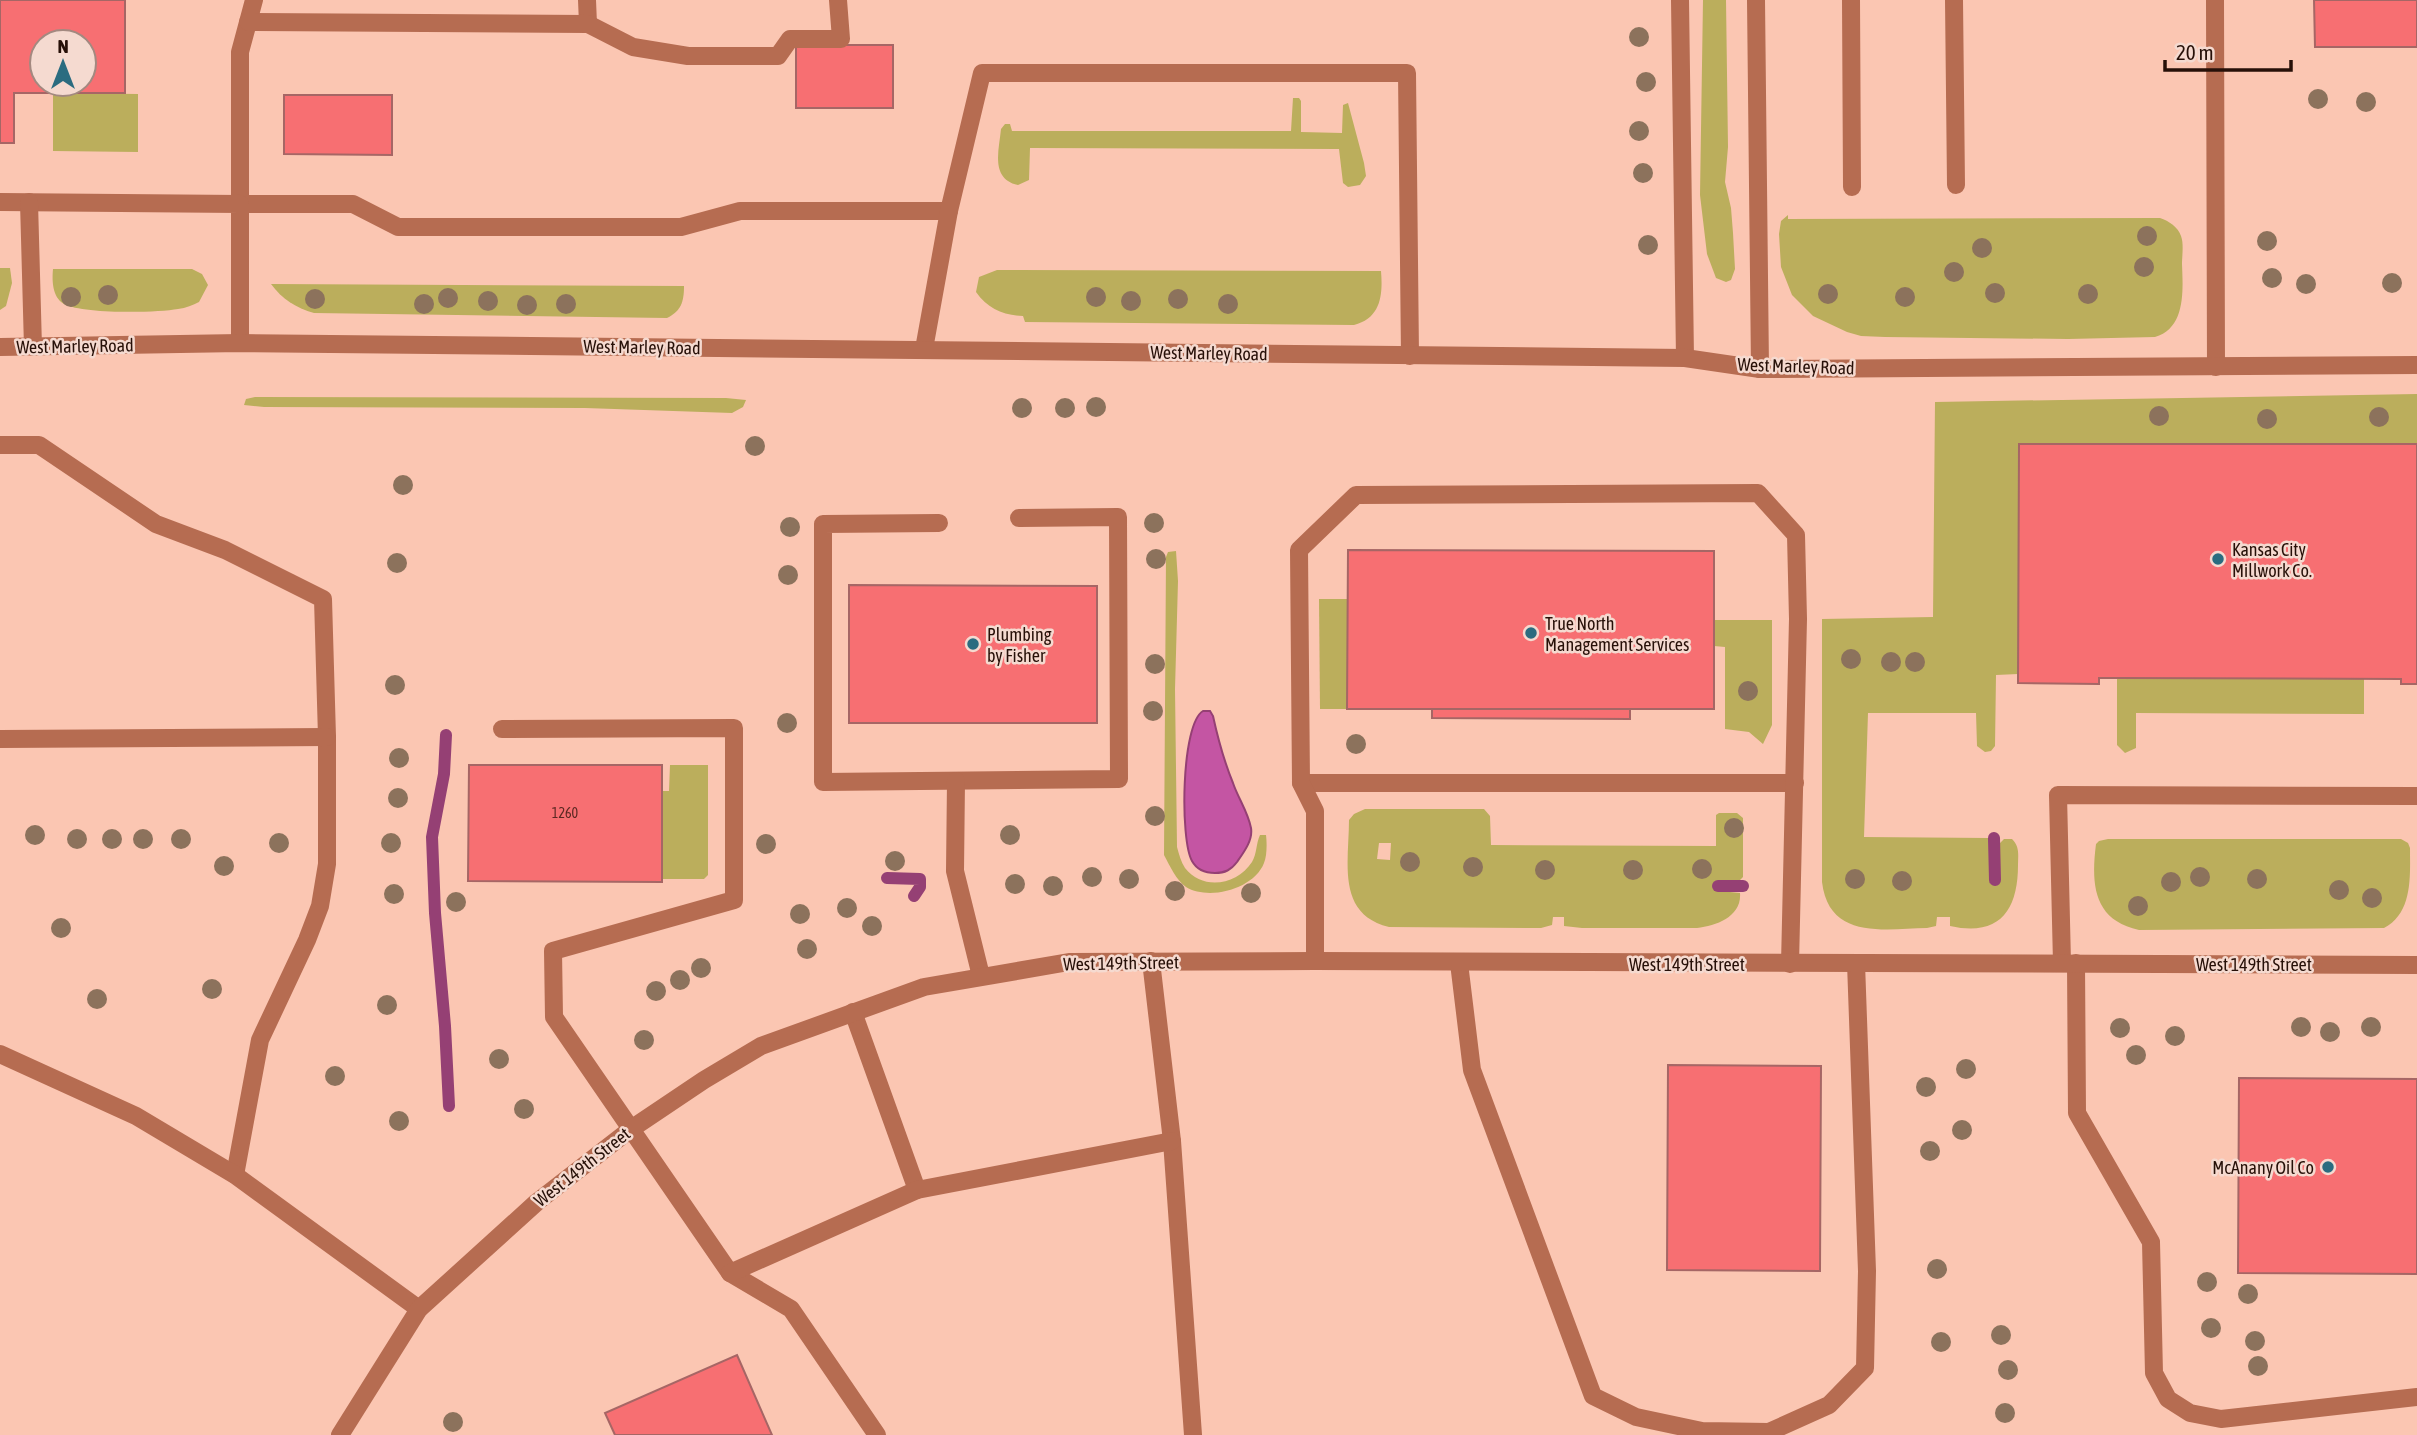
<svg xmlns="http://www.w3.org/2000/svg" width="2417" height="1435" viewBox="0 0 2417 1435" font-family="'Asap Condensed',sans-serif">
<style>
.green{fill:#bbae5c;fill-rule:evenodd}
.water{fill:#c455a3;stroke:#954074;stroke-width:2}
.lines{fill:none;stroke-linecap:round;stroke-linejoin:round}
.stream{stroke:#954074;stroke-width:12}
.building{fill:#f76f72;stroke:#a66665;stroke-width:2;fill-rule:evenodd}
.service{stroke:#b66c51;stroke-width:18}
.minor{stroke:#b66c51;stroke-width:18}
.tree{fill:#8c725c}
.poi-dot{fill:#2b6c80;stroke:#f5dad0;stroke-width:2.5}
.labels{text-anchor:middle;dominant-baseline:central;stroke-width:5;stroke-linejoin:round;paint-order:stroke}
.number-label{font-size:14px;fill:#5b2822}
.street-label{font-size:18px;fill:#271008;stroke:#f5dad0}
.poi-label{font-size:18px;fill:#271008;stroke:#f5dad0;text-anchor:start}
</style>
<rect width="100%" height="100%" fill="#fbc6b2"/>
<g class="green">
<path d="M1703 0H1726L1728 147 1725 182 1731 208 1733 233 1735 269 1731 280 1726 282 1716 278 1707 254 1700 195Z"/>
<path d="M53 93 138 94V152L53 151Z"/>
<path d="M1293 98H1299L1301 101V132L1342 133 1343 105 1348 103 1364 163 1366 176 1360 185 1348 187 1343 183 1339 149 1030 148 1029 180 1018 185C990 179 999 150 1001 129L1005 124H1010L1012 131H1291Z"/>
<path d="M1788 215V219L2160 218C2169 221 2178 227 2181 236 2184 244 2182 256 2182 264 2183 290 2186 328 2155 337L2068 339 1885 337 1861 336 1847 332 1813 316 1792 295 1781 267 1779 234 1781 221Z"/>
<path d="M0 268H10L12 283 6 306 0 310Z"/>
<path d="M53 269H192L202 274 208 285 199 302C193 305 186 308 178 309 156 313 82 314 64 304 52 297 52 280 53 269Z"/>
<path d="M997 270 1381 271C1383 295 1381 318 1354 325L1025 322 1023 316C1003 315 988 309 976 292L979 277Z"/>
<path d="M271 284 684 286C684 302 681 311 667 318L314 313C296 308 282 299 271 284Z"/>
<path d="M2417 394V444H2019L2018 674 1996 675 1995 746 1991 751 1985 752 1977 746 1976 713H1868L1864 837 1989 838 1990 884 2000 883 1999 844 2004 839H2012C2020 847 2018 855 2018 865 2018 911 1999 937 1950 926V917H1937L1936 926 1927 928C1884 929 1829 940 1822 882V619L1933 617 1935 402Z"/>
<path d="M255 397 726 398 746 400 743 407 732 413 585 408 264 407 244 405 246 399Z"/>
<path d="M1176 551 1178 581 1175 689 1177 847C1179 854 1181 862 1185 868 1203 891 1237 885 1252 862 1257 854 1256 843 1260 835H1266C1267 843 1267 856 1264 863 1254 889 1209 901 1186 887 1176 880 1170 866 1164 855L1166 557 1168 552Z"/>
<path d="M1319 599H1348L1347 709H1320Z"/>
<path d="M1714 620H1772V725L1763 744 1749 732 1725 729V647L1714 646Z"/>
<path d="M2117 678H2364V714L2136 713V748L2125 753 2117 745Z"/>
<path d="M670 765H708V875L704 879H662V791H669Z"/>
<path d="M1365 809H1484L1490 816 1491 845 1716 846V815L1719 813H1737L1743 818V877L1738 882H1730V892L1740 893C1742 916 1717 926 1697 928H1582L1564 926V917H1553L1552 925 1541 928 1389 927C1336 914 1349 862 1349 820L1354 814ZM1379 843H1391L1390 860 1377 859Z"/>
<path d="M2108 839H2401L2408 843 2410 848C2410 876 2413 913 2384 928L2139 930C2093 920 2091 884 2096 844L2099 841Z"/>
</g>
<path class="water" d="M1203 711H1210L1213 716C1218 739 1224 761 1233 783 1238 798 1248 812 1251 828 1253 840 1244 852 1237 862 1231 870 1225 873 1215 873 1205 873 1197 870 1192 861 1180 840 1181 724 1203 711Z"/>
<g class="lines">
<g class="stream">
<path d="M446 735 444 774 432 837 435 913 445 1026 449 1106"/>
<path d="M1994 838 1995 880"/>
<path d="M887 878 920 879V887L914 896"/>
<path d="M1718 886H1743"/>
</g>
</g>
<g class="building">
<path d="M0 0H125V93H14V143H0ZM42 42H84V84H42Z"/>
<path d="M2314 0H2417V47H2315Z"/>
<rect x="796" y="45" width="97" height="63"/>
<path d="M284 95H392V155L284 154Z"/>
<path d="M2019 444H2417V684H2401V679L2117 678H2099V684L2018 683Z"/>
<path d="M1348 550 1714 551V709H1347Z"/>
<path d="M849 585 1097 586V723H849Z"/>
<path d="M1432 709H1630V719L1432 718Z"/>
<path d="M469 765H662V882L468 881Z"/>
<path d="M1668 1065 1821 1066 1820 1271 1667 1270Z"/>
<path d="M2239 1078 2417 1079V1274L2238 1273Z"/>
<path d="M737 1355 772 1435H615L605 1413Z"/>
</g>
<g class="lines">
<g class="service">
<path d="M254 0 240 52V204H353L398 227H681L740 211H949"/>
<path d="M587 0 588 24"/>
<path d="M1680 0 1685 358"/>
<path d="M1756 0 1760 369"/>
<path d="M1851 0 1852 187"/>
<path d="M1954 0 1956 185"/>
<path d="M2215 0 2216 367"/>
<path d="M248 22 588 24 633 47 688 56H778L790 39H841L838 0"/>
<path d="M0 202 240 204V343"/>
<path d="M29 202 33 347"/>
<path d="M924 349 949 211 982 73H1407L1410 356"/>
<path d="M0 445H39L156 524 225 550 323 599 327 737V864L320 906 307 940 260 1040 235 1175"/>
<path d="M939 523 823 524V782L1119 779 1118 517 1019 518"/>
<path d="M502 729 734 728V900L553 951 554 1017 730 1273 791 1309 877 1435"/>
<path d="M0 739 327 737"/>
<path d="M956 781 955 871 981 976"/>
<path d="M1301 783H1795"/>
<path d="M1151 961 1172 1141 1193 1435"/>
<path d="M1315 961V811L1301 783 1299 550 1356 495 1758 493 1796 535 1798 619 1790 964"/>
<path d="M1459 963 1472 1070 1593 1396 1636 1417 1702 1431 1769 1432 1829 1405 1865 1368 1867 1271 1856 963"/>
<path d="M2062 963 2058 795 2417 796"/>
<path d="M2076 963 2077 1113 2151 1242 2154 1373 2168 1399 2190 1413 2221 1419 2417 1397"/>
<path d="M853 1012 917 1190"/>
<path d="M730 1273 917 1190 1172 1141"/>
</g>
<g class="minor">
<path d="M0 347 240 343 1685 358 1760 369 2417 365"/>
<path d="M0 1054 136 1116 235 1175 419 1309"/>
<path d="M340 1435 419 1309 537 1202 631 1129 704 1080 761 1046 924 987 1069 962 1315 961 2417 965"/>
</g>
</g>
<g class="tree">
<circle cx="1639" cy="37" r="10"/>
<circle cx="1646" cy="82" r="10"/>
<circle cx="2318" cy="99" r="10"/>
<circle cx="2366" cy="102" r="10"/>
<circle cx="1639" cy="131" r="10"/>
<circle cx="1643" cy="173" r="10"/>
<circle cx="2147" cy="236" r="10"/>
<circle cx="2267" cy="241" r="10"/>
<circle cx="1648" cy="245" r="10"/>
<circle cx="1982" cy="248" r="10"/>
<circle cx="2144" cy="267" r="10"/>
<circle cx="1954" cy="272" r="10"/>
<circle cx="2272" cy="278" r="10"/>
<circle cx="2392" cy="283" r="10"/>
<circle cx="2306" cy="284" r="10"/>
<circle cx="1995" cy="293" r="10"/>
<circle cx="1828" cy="294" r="10"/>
<circle cx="2088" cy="294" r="10"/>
<circle cx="108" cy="295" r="10"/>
<circle cx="71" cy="297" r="10"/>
<circle cx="1096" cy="297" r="10"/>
<circle cx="1905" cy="297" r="10"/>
<circle cx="448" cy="298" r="10"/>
<circle cx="315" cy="299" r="10"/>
<circle cx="1178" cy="299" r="10"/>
<circle cx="488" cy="301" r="10"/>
<circle cx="1131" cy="301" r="10"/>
<circle cx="424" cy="304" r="10"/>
<circle cx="566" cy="304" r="10"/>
<circle cx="1228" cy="304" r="10"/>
<circle cx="527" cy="305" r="10"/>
<circle cx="1096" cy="407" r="10"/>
<circle cx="1022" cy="408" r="10"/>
<circle cx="1065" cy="408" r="10"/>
<circle cx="2159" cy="416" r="10"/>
<circle cx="2379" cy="417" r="10"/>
<circle cx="2267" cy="419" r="10"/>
<circle cx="755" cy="446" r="10"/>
<circle cx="403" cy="485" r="10"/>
<circle cx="1154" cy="523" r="10"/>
<circle cx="790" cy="527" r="10"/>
<circle cx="1156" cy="559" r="10"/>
<circle cx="397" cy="563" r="10"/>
<circle cx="788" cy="575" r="10"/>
<circle cx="1851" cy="659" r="10"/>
<circle cx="1891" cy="662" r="10"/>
<circle cx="1915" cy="662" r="10"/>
<circle cx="1155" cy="664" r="10"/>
<circle cx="395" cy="685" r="10"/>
<circle cx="1748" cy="691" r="10"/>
<circle cx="1153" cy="711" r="10"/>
<circle cx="787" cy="723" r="10"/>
<circle cx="1356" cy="744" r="10"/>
<circle cx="399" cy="758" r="10"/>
<circle cx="398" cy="798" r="10"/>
<circle cx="1155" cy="816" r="10"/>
<circle cx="1734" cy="828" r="10"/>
<circle cx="35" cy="835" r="10"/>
<circle cx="1010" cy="835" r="10"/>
<circle cx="77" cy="839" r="10"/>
<circle cx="112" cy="839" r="10"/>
<circle cx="143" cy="839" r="10"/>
<circle cx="181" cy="839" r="10"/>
<circle cx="279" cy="843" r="10"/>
<circle cx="391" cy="843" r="10"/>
<circle cx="766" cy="844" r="10"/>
<circle cx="895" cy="861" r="10"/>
<circle cx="1410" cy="862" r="10"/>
<circle cx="224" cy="866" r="10"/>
<circle cx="1473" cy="867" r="10"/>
<circle cx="1702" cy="869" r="10"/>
<circle cx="1545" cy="870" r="10"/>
<circle cx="1633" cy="870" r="10"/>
<circle cx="1092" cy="877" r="10"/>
<circle cx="2200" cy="877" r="10"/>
<circle cx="1129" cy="879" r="10"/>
<circle cx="1855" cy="879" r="10"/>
<circle cx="2257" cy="879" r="10"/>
<circle cx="1902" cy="881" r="10"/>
<circle cx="2171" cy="882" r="10"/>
<circle cx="1015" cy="884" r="10"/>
<circle cx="1053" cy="886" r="10"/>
<circle cx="2339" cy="890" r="10"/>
<circle cx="1175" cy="891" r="10"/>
<circle cx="1251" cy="893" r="10"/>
<circle cx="394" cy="894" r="10"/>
<circle cx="2372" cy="898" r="10"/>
<circle cx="456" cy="902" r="10"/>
<circle cx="2138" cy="906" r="10"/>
<circle cx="847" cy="908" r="10"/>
<circle cx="800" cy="914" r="10"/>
<circle cx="872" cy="926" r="10"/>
<circle cx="61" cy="928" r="10"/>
<circle cx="807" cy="949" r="10"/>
<circle cx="701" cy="968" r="10"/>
<circle cx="680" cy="980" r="10"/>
<circle cx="212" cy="989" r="10"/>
<circle cx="656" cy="991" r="10"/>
<circle cx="97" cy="999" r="10"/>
<circle cx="387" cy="1005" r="10"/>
<circle cx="2301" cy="1027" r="10"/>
<circle cx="2371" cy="1027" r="10"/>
<circle cx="2120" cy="1028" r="10"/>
<circle cx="2330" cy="1032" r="10"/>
<circle cx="2175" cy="1036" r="10"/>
<circle cx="644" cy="1040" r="10"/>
<circle cx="2136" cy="1055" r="10"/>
<circle cx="499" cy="1059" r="10"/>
<circle cx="1966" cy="1069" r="10"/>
<circle cx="335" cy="1076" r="10"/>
<circle cx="1926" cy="1087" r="10"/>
<circle cx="524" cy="1109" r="10"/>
<circle cx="399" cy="1121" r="10"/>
<circle cx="1962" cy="1130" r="10"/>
<circle cx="1930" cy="1151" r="10"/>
<circle cx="1937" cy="1269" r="10"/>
<circle cx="2207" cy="1282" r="10"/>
<circle cx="2248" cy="1294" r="10"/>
<circle cx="2211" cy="1328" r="10"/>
<circle cx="2001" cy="1335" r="10"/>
<circle cx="2255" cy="1341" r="10"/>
<circle cx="1941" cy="1342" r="10"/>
<circle cx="2258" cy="1366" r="10"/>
<circle cx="2008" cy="1370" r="10"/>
<circle cx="2005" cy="1413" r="10"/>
<circle cx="453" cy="1422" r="10"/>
</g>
<g class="poi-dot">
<circle cx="2218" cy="559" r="7"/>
<circle cx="1531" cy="633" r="7"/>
<circle cx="973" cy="644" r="7"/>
<circle cx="2328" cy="1167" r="7"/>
</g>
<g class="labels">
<g class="number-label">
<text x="565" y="813">1260</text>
</g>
<g class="street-label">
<text transform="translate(75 346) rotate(-1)">West Marley Road</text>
<text transform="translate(642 347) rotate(1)">West Marley Road</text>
<text transform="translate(1209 353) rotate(1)">West Marley Road</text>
<text transform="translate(1796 366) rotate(2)">West Marley Road</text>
<text transform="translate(1121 963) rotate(-1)">West 149th Street</text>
<text x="1687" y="964">West 149th Street</text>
<text x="2254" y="964">West 149th Street</text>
<text transform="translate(582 1167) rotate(-38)">West 149th Street</text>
</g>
<g class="poi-label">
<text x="2232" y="549">Kansas City<tspan x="2232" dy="21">Millwork Co.</tspan></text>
<text x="1545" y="623">True North<tspan x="1545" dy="21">Management Services</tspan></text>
<text x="987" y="634">Plumbing<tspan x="987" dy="21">by Fisher</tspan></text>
<text x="2314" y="1167" text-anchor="end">McAnany Oil Co</text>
</g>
</g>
<g transform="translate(63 63)"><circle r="33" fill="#f5dad0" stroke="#a38980" stroke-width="2"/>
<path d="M0-5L12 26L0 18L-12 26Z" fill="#2b6c80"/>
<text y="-10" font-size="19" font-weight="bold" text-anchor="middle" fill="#271008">N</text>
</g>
<path d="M2165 60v10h126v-10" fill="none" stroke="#271008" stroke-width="3.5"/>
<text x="2176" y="60" font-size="21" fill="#271008" stroke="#f5dad0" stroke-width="5" paint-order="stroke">20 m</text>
</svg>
